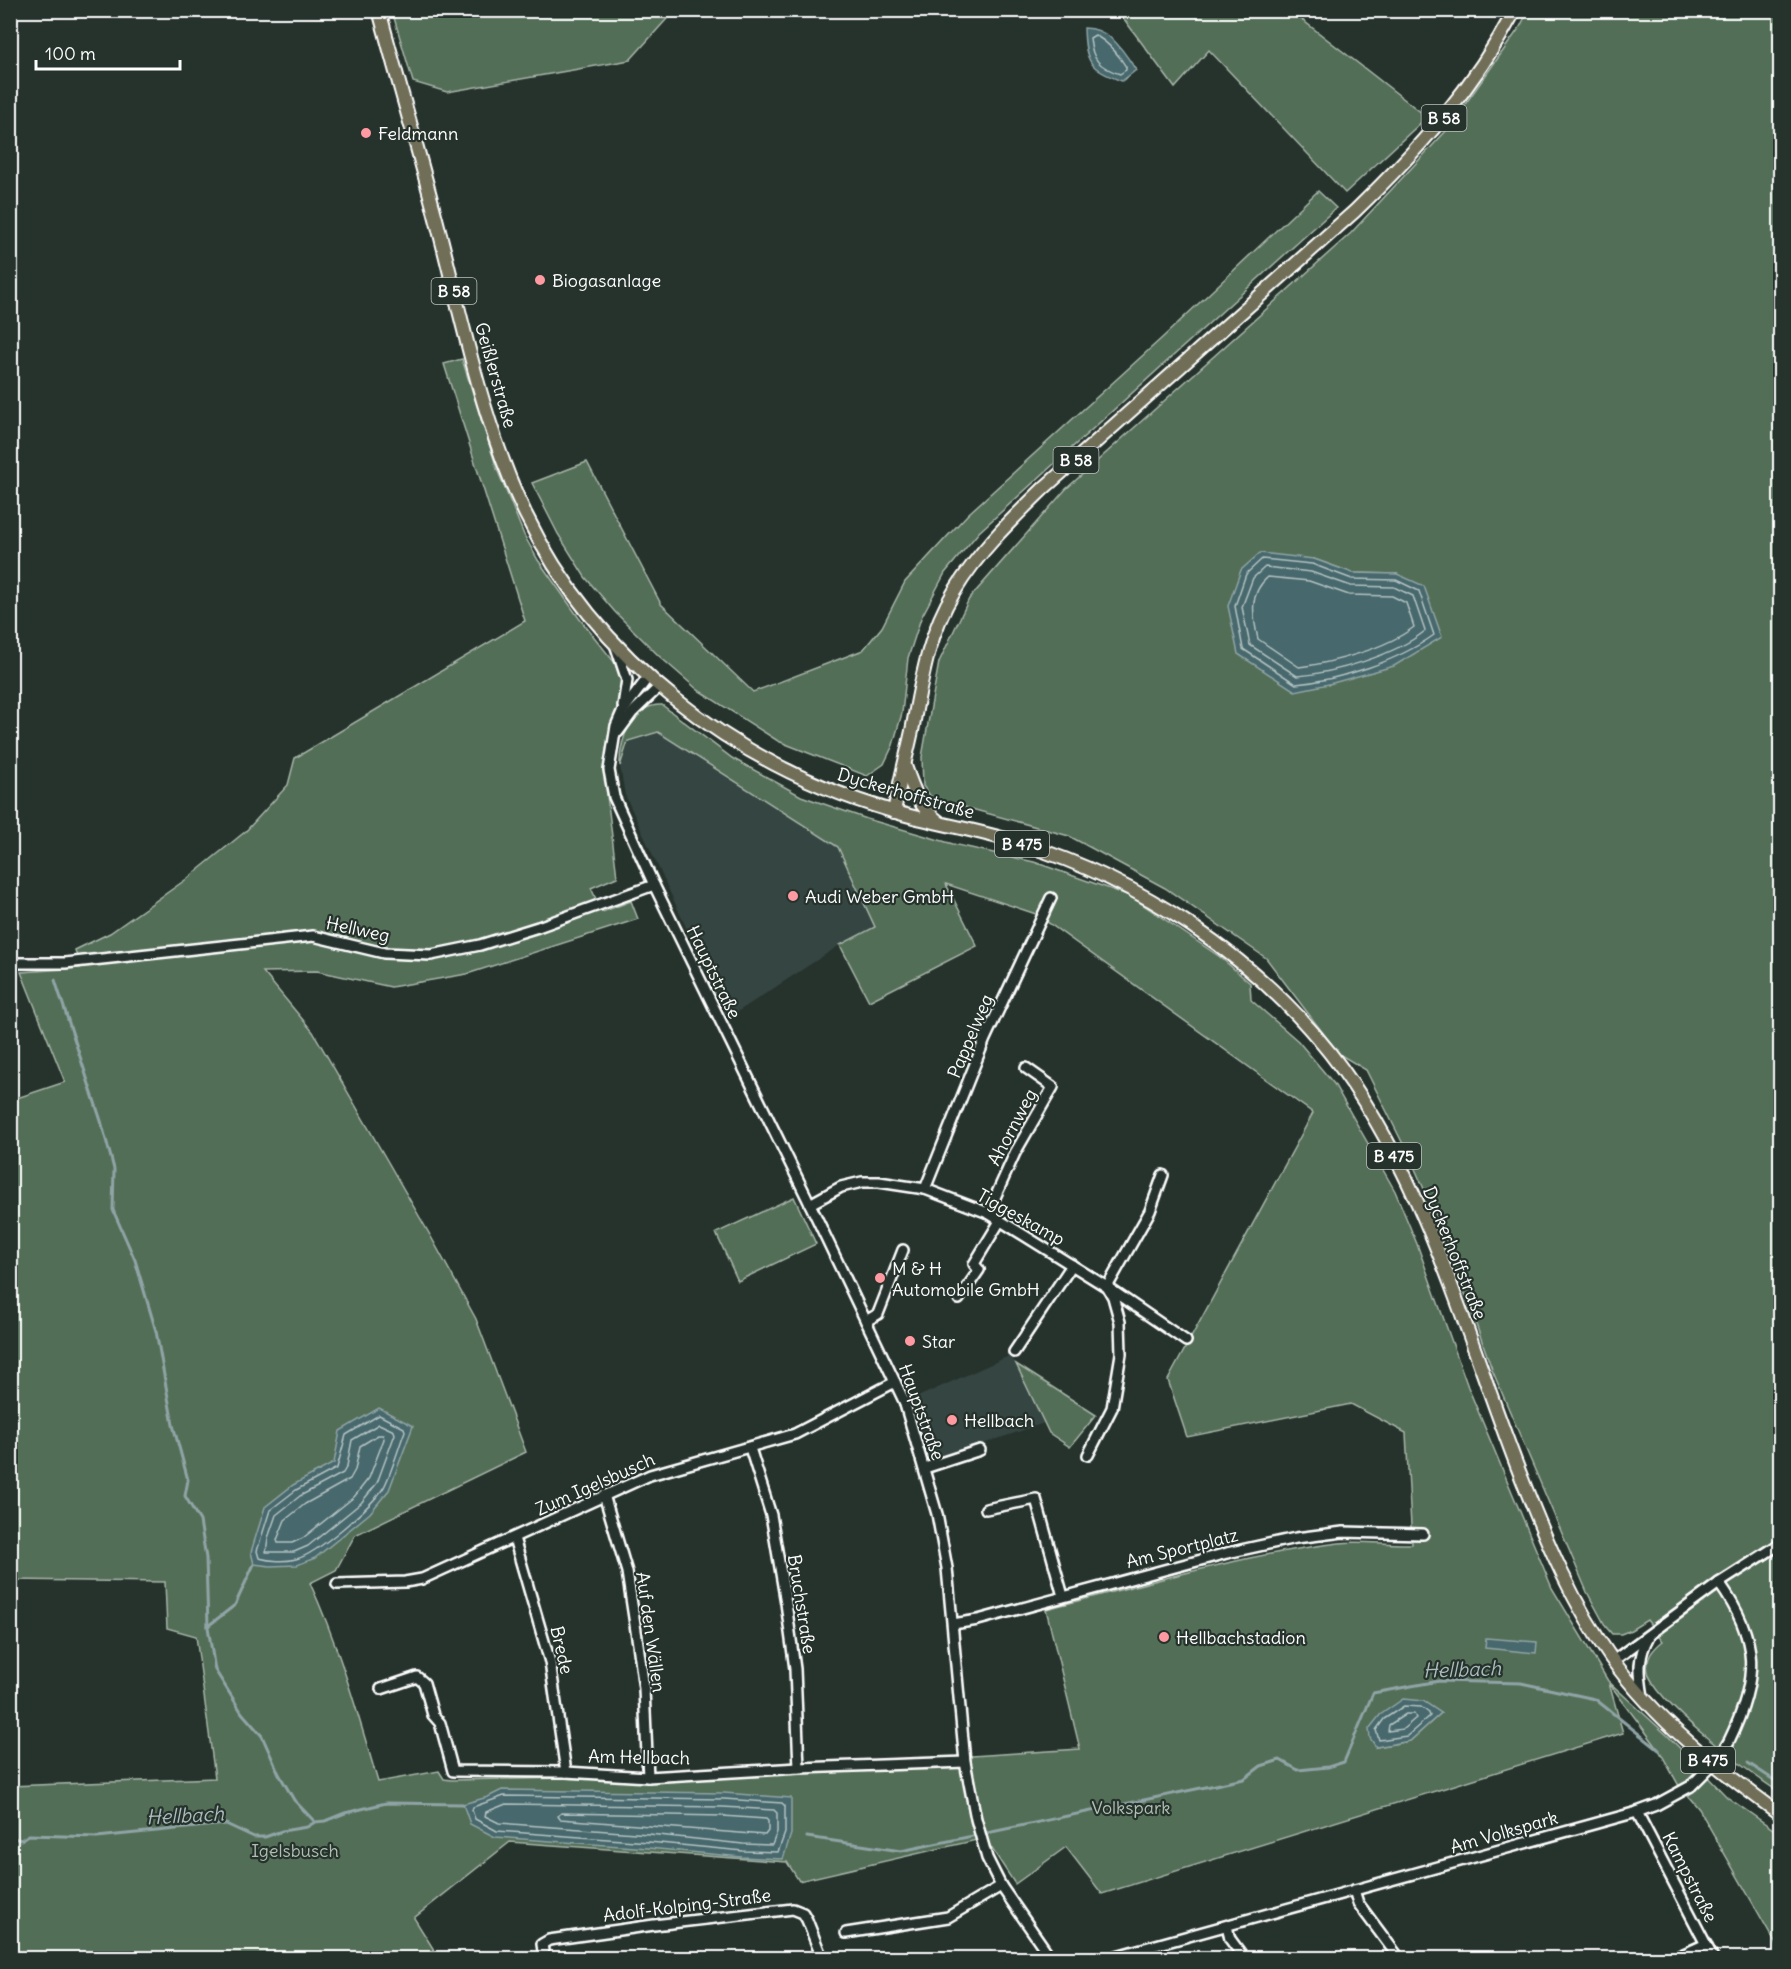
<svg xmlns="http://www.w3.org/2000/svg" width="1791" height="1969" viewBox="0 0 1791 1969" font-family="Delius,sans-serif">
<style>
.built{fill:#364442}
.green{fill:#526e56;stroke:#a8b6aa;stroke-width:1.5;fill-rule:evenodd}
.water{fill:#46686c;stroke:#90a4a7;stroke-width:1.5}
.lines{fill:none;stroke-linecap:round;stroke-linejoin:round}
.shore{stroke:#b5c3c4;stroke-width:1.5}
.stream{stroke:#90a4a7;stroke-width:3}
.minor-casing{stroke:#fff;stroke-width:14}
.major-casing{stroke:#fff;stroke-width:16}
.minor{stroke:#26332d;stroke-width:9}
.major{stroke:#716e59;stroke-width:12}
.minor-bridge-casing{stroke:#fff;stroke-width:14;stroke-linecap:butt}
.minor-bridge{stroke:#26332d;stroke-width:9}
.poi-dot{fill:#ff9aa2;stroke:#26332d;stroke-width:2}
.labels{text-anchor:middle;dominant-baseline:central;stroke-width:4.5;stroke-linejoin:round;paint-order:stroke}
.shield{fill:#26332d;stroke:#bec2c0;stroke-width:1.5}
.shield-label{font-size:16px;font-weight:bold;fill:#fff}
.poi-label{font-size:18px;fill:#fff;stroke:#26332d;text-anchor:start}
.street-label{font-size:18px;fill:#fff;stroke:#26332d}
.park-label{font-size:18px;fill:#b1beb3;stroke:#26332d}
.water-label{font-size:20px;font-style:italic;fill:#acbbbd;stroke:#26332d}
</style>
<rect width="100%" height="100%" fill="#26332d"/>
<filter id="ink" filterUnits="userSpaceOnUse"><feTurbulence type="fractalNoise" baseFrequency=".0167" numOctaves="2"/><feDisplacementMap in="SourceGraphic" scale="12" xChannelSelector="R" yChannelSelector="G"/><feConvolveMatrix kernelMatrix="1 2 1 2 8 2 1 2 1" color-interpolation-filters="sRGB"/></filter>
<g filter="url(#ink)">
<g class="built">
<path d="M658 732 838 847 875 927 840 945 728 1018 625 795 620 766 628 741Z"/>
<path d="M1011 1355 1044 1423 931 1462 911 1400Z"/>
</g>
<g class="green">
<path d="M392 11V10L674 11 630 60 447 92 413 82Z"/>
<path d="M1118 11H1298L1296 15 1427 117 1345 193 1209 50 1175 88Z"/>
<path d="M1528 11H1780V1793C1752 1774 1655 1703 1648 1672 1645 1658 1653 1649 1663 1641L1647 1620 1631 1630 1621 1634H1612L1606 1627 1587 1592 1493 1372 1442 1229 1411 1160 1366 1070 1339 1054 1266 958 1165 888 1069 836 932 798 923 786 922 757 939 662 969 599 1066 489 1351 233 1446 131 1520 27ZM1314 559 1353 573 1397 574 1329 684Z"/>
<path d="M1318 191 1336 208 979 532 945 573 921 618 908 658 902 713 893 745 884 764 867 776 778 741 698 690 659 656 615 612 585 577 558 534 532 483 587 462 661 604 753 692 863 650 882 627 905 582 968 514 1162 338Z"/>
<path d="M462 359 497 469 524 535 538 560 579 618 615 663 621 681 622 691 619 705 611 726 604 771 617 877 591 888 602 912 631 901 638 919 467 974 391 987 317 971 263 972 313 1032 430 1235 476 1319 526 1452 355 1535 336 1570 310 1583C339 1646 358 1715 378 1782L439 1771 444 1779 451 1780 568 1778 649 1780 790 1773 972 1756 1080 1749 1046 1609C1142 1585 1240 1555 1339 1543 1363 1540 1388 1545 1412 1544L1406 1433 1351 1404 1187 1437 1168 1380 1313 1113 1036 914 946 884 977 946 869 1001 840 945 875 927 838 847 658 732 628 741 620 766C619 741 632 704 662 705L732 758 801 796 867 819 953 844 1034 862 1130 896 1220 957 1250 983 1251 1000 1298 1041 1334 1084 1395 1191 1417 1244 1468 1387 1552 1588 1608 1681 1668 1736 1727 1797 1780 1834V1951L1699 1809 1678 1784 1659 1750 1609 1683 1623 1733 1102 1894 1066 1847 1015 1884 985 1838 799 1881 787 1862 510 1842 414 1918 439 1958H11L10 1786 215 1778 196 1636 167 1628 165 1582 11 1580V1100L65 1082 21 972 80 968 75 950 110 933 188 878 246 831 288 785 295 758 525 621 444 364ZM1423 1701 1441 1713 1410 1741 1376 1747Z"/>
<path d="M794 1197 816 1244 738 1281 716 1233Z"/>
<path d="M1016 1364 1096 1415 1070 1447 1049 1433Z"/>
</g>
<g class="water">
<path d="M1084 28C1110 28 1123 50 1136 70L1122 81C1090 70 1085 62 1084 28Z"/>
<path d="M1260 553 1314 559 1353 573 1397 574 1424 586 1442 637 1394 666 1329 684 1295 691 1238 654 1228 606 1241 570Z"/>
<path d="M379 1408 413 1426 389 1490 370 1513 315 1558 297 1565 270 1566 254 1564 251 1552 265 1507 293 1485 334 1463 340 1431Z"/>
<path d="M1486 1638 1537 1642 1536 1653 1485 1648Z"/>
<path d="M1403 1699 1423 1701 1441 1713 1410 1741 1376 1747 1370 1738 1369 1729 1380 1715Z"/>
<path d="M502 1790 724 1793 791 1798V1834L783 1859 742 1857 648 1848 495 1837 470 1824 463 1804 488 1797Z"/>
</g>
<g class="lines">
<g class="shore">
<path d="M1095 35C1109 43 1118 53 1126 67V70L1120 74C1099 67 1092 60 1090 38Z"/>
<path d="M1262 559 1312 564 1352 579 1396 580 1419 591 1434 635C1398 661 1340 680 1296 684L1243 649 1235 606 1246 574Z"/>
<path d="M1265 567 1311 572 1351 586 1394 587 1413 596 1425 631C1395 655 1335 673 1297 676L1250 645 1242 607 1253 578Z"/>
<path d="M1268 577 1309 581 1349 595 1392 596 1406 603 1414 627C1387 648 1333 663 1299 667L1258 639C1253 617 1248 594 1268 577Z"/>
<path d="M379 1415 404 1428 405 1431C399 1446 391 1474 384 1487 373 1505 316 1555 296 1559 285 1562 270 1561 259 1558L257 1551 270 1510 296 1490 337 1468 346 1435Z"/>
<path d="M379 1424 394 1431 395 1434 377 1483 361 1503 308 1546 294 1552H266L268 1538 276 1515 300 1496 343 1473 347 1466 352 1440Z"/>
<path d="M378 1435H383L384 1439 369 1478 354 1497 303 1538 292 1543H278L277 1540 285 1520 305 1504 350 1479 355 1470 360 1446Z"/>
<path d="M1404 1706 1421 1707 1429 1713 1430 1716 1407 1736 1379 1740 1376 1730 1384 1719Z"/>
<path d="M1406 1714H1414L1416 1718 1403 1729 1388 1731 1389 1725Z"/>
<path d="M504 1796 724 1799 782 1803 785 1806V1833L778 1852 743 1851 649 1842 497 1831 475 1819 472 1810 473 1807Z"/>
<path d="M506 1804 723 1807 774 1810 777 1813V1832L772 1845 743 1844 649 1834 499 1823 485 1816 486 1812Z"/>
<path d="M561 1813 723 1816 766 1819 768 1821V1831L765 1835 560 1819 558 1816Z"/>
</g>
<g class="stream">
<path d="M55 980 101 1121 114 1169 113 1210 135 1260 156 1331 173 1425 188 1480 185 1496 200 1521 206 1558 208 1627 215 1670 242 1713 262 1736 279 1774 294 1800 315 1822"/>
<path d="M208 1626 235 1605 254 1564"/>
<path d="M1748 1763 1780 1784"/>
<path d="M10 1837 21 1840 29 1835 97 1837 226 1824 254 1837H265L282 1831 307 1827 315 1822 325 1821 345 1813 386 1803 463 1804"/>
<path d="M807 1837 901 1851 1244 1779 1261 1766 1280 1760 1298 1770 1328 1767 1344 1762 1373 1693 1439 1681 1521 1683 1595 1699 1659 1750"/>
</g>
<defs>
<g id="minor">
<path d="M615 644 627 680 623 706"/>
<path d="M649 676 622 712 616 726 609 770 614 797 654 885 810 1204 904 1401 937 1514 947 1568 965 1762 976 1819 987 1858 1001 1886 1051 1958"/>
<path d="M618 732 632 713 660 686"/>
<path d="M10 963H65L313 936 384 953 431 955 480 945 538 927 654 885"/>
<path d="M925 1189 985 1039 1051 898"/>
<path d="M810 1204 841 1187 862 1182H879L925 1189 988 1213 1107 1287 1186 1341"/>
<path d="M988 1213 1015 1153 1053 1087 1026 1068"/>
<path d="M959 1299 979 1270 974 1264 1000 1221"/>
<path d="M866 1321 878 1314 903 1250"/>
<path d="M1014 1352 1072 1265"/>
<path d="M750 1448 771 1515 786 1603 795 1669 799 1768"/>
<path d="M1088 1455 1112 1408 1121 1354 1120 1322 1113 1297 1107 1287 1150 1211 1163 1175"/>
<path d="M925 1468 980 1450"/>
<path d="M604 1495 627 1572 638 1644 644 1689 648 1777"/>
<path d="M986 1509 1036 1499 1063 1596"/>
<path d="M514 1538 550 1662 566 1772"/>
<path d="M1719 1583C1760 1640 1759 1679 1729 1741"/>
<path d="M337 1584 405 1582 422 1579 650 1475 795 1434 895 1382"/>
<path d="M953 1624 978 1620 1227 1553 1296 1538 1343 1532 1423 1534"/>
<path d="M1613 1661 1719 1583 1780 1544"/>
<path d="M381 1689 417 1677 424 1683 433 1715 440 1723 453 1771 566 1772 648 1777 799 1768 965 1762"/>
<path d="M1643 1697C1639 1673 1637 1658 1649 1636"/>
<path d="M1637 1812 1713 1958"/>
<path d="M1354 1890 1358 1903 1399 1958"/>
<path d="M1227 1926 1230 1939 1244 1958"/>
<path d="M846 1933 948 1917 1001 1886"/>
<path d="M544 1958 542 1944 549 1940 654 1925 793 1909 803 1913 807 1920 822 1958"/>
<path d="M1102 1958H1109L1637 1812 1656 1805 1691 1786"/>
<path d="M1675 1958 1706 1944"/>
</g>
<g id="major">
<path d="M379 10C399 85 421 159 440 234 464 327 483 425 525 513 596 660 736 766 892 811 935 824 979 830 1022 844 1141 881 1252 955 1330 1053 1426 1175 1467 1341 1524 1484 1548 1545 1573 1604 1611 1658 1656 1721 1718 1769 1780 1814"/>
<path d="M905 766C913 789 919 807 939 822"/>
<path d="M894 812C899 785 906 758 912 731 921 683 928 634 954 592 978 552 1011 520 1044 488L1355 211C1419 149 1473 89 1515 10"/>
</g>
</defs>
<use href="#minor" class="minor-casing"/>
<use href="#major" class="major-casing"/>
<use href="#minor" class="minor"/>
<use href="#major" class="major"/>
<defs>
<path id="minor-bridge" d="M1691 1786 1718 1759 1729 1741"/>
</defs>
<use href="#minor-bridge" class="minor-bridge-casing"/>
<use href="#minor-bridge" class="minor-bridge"/>
</g>
</g>
<g class="poi-dot">
<circle cx="366" cy="133" r="6"/>
<circle cx="540" cy="280" r="6"/>
<circle cx="793" cy="896" r="6"/>
<circle cx="880" cy="1278" r="6"/>
<circle cx="910" cy="1341" r="6"/>
<circle cx="952" cy="1420" r="6"/>
<circle cx="1164" cy="1637" r="6"/>
</g>
<g class="labels">
<g class="shield">
<rect x="1421.5" y="105" width="45" height="26" rx="4.5"/>
<rect x="431.5" y="278" width="45" height="26" rx="4.5"/>
<rect x="1053.5" y="447" width="45" height="26" rx="4.5"/>
<rect x="995" y="831" width="54" height="26" rx="4.5"/>
<rect x="1367" y="1143" width="54" height="26" rx="4.5"/>
<rect x="1681" y="1747" width="54" height="26" rx="4.5"/>
</g>
<g class="shield-label">
<text x="1444" y="118">B 58</text>
<text x="454" y="291">B 58</text>
<text x="1076" y="460">B 58</text>
<text x="1022" y="844">B 475</text>
<text x="1394" y="1156">B 475</text>
<text x="1708" y="1760">B 475</text>
</g>
<g class="poi-label">
<text x="378" y="133">Feldmann</text>
<text x="552" y="280">Biogasanlage</text>
<text x="805" y="896">Audi Weber GmbH</text>
<text x="892" y="1268">M &amp; H<tspan x="892" dy="21">Automobile GmbH</tspan></text>
<text x="922" y="1341">Star</text>
<text x="964" y="1420">Hellbach</text>
<text x="1176" y="1637">Hellbachstadion</text>
</g>
<g class="street-label">
<text transform="translate(496 375) rotate(74)">Geißlerstraße</text>
<text transform="translate(906 793) rotate(16)">Dyckerhoffstraße</text>
<text transform="translate(358 929) rotate(12)">Hellweg</text>
<text transform="translate(714 972) rotate(64)">Hauptstraße</text>
<text transform="translate(970 1036) rotate(-67)">Pappelweg</text>
<text transform="translate(1012 1127) rotate(-62)">Ahornweg</text>
<text transform="translate(1021 1217) rotate(29)">Tiggeskamp</text>
<text transform="translate(1455 1253) rotate(68)">Dyckerhoffstraße</text>
<text transform="translate(922 1412) rotate(70)">Hauptstraße</text>
<text transform="translate(595 1484) rotate(-24)">Zum Igelsbusch</text>
<text transform="translate(1182 1548) rotate(-14)">Am Sportplatz</text>
<text transform="translate(802 1604) rotate(81)">Bruchstraße</text>
<text transform="translate(651 1632) rotate(82)">Auf den Wällen</text>
<text transform="translate(562 1650) rotate(77)">Brede</text>
<text transform="translate(639 1757) rotate(1)">Am Hellbach</text>
<text transform="translate(1504 1832) rotate(-16)">Am Volkspark</text>
<text transform="translate(1690 1877) rotate(63)">Kampstraße</text>
<text transform="translate(687 1905) rotate(-7)">Adolf-Kolping-Straße</text>
</g>
<g class="park-label">
<text x="1131" y="1807">Volkspark</text>
<text x="295" y="1850">Igelsbusch</text>
</g>
<g class="water-label">
<text transform="translate(1462 1669) rotate(-2)">Hellbach</text>
<text transform="translate(185 1815) rotate(-3)">Hellbach</text>
</g>
</g>
<rect width="1791" height="1969" fill="none" stroke="#26332d" stroke-width="36"/>
<rect x="18" y="18" width="1755" height="1933" fill="none" stroke="#fff" stroke-width="2" filter="url(#ink)"/>
<path d="M36 60v9h144v-9" fill="none" stroke="#ffffff" stroke-width="3"/>
<text x="45" y="60" font-size="18" fill="#ffffff" stroke="#26332d" stroke-width="4.5" paint-order="stroke">100 m</text>
</svg>
